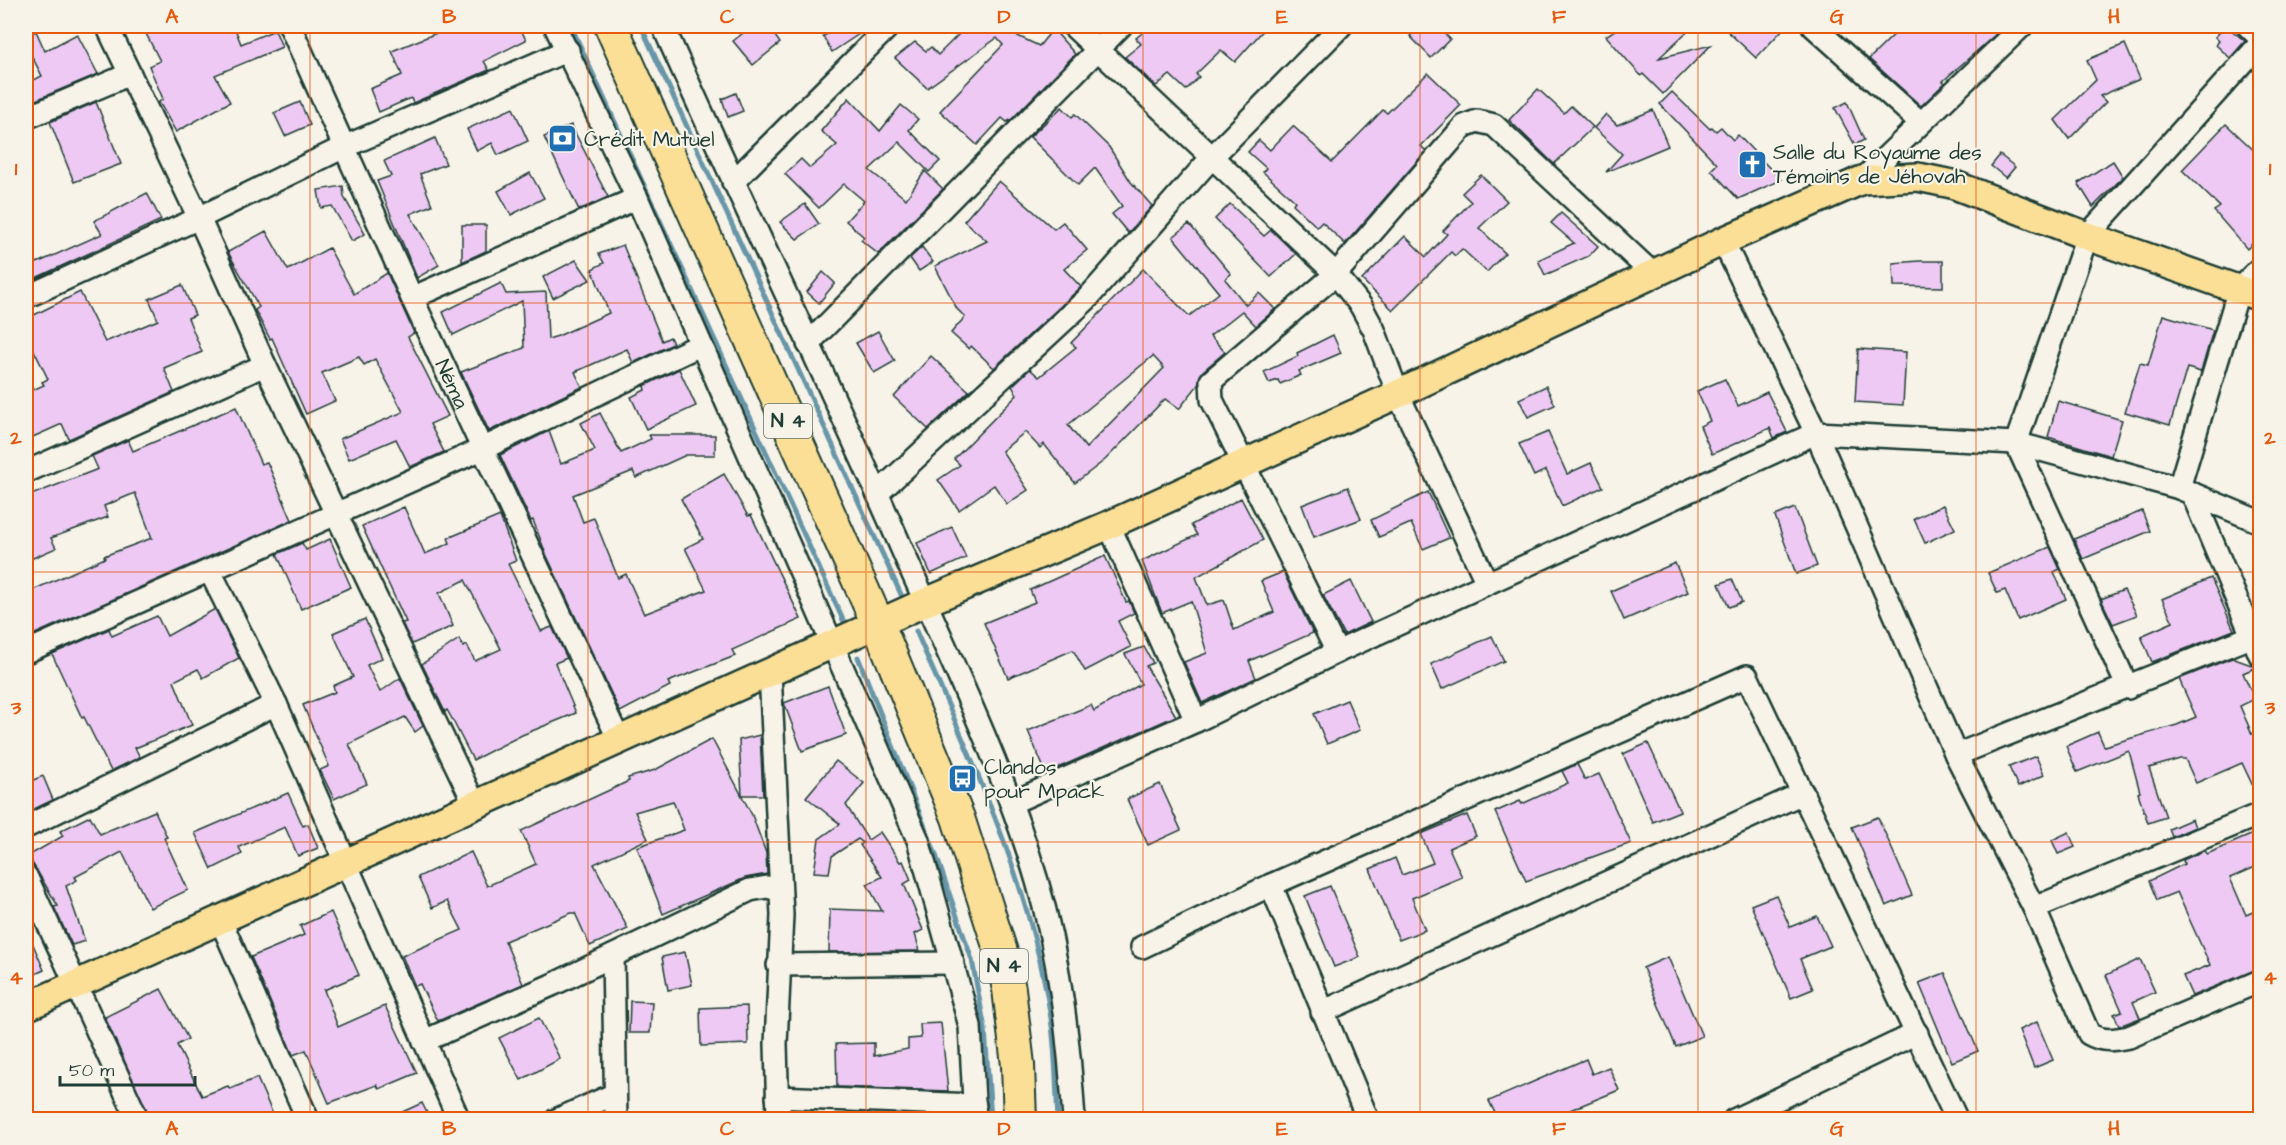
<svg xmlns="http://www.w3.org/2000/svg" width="2286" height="1145" viewBox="0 0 2286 1145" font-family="'Architects Daughter',sans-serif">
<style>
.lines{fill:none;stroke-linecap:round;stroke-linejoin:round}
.stream{stroke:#6896a9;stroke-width:5}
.building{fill:#edc9f4;stroke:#1f3d34;stroke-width:1.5;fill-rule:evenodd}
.minor-casing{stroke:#1f3d34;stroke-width:26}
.major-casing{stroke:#1f3d34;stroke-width:32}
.highway-casing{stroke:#1f3d34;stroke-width:36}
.minor{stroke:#f7f3e8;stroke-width:21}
.major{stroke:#fbdf96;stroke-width:27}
.highway{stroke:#fbdf96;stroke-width:32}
.grid{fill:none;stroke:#e8590c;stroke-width:1.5;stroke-opacity:0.55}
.labels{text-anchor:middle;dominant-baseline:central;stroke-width:4.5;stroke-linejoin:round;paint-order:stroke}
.shield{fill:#f7f3e8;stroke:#60746a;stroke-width:1.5}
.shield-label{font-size:20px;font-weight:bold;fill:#1f3d34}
.poi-label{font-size:21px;fill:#1f3d34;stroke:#f7f3e8;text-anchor:start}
.street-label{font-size:21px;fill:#1f3d34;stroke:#f7f3e8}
.neatline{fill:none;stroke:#e8590c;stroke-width:2}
.grid-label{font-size:20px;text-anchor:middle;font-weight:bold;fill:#e8590c}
</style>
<rect width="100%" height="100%" fill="#f7f3e8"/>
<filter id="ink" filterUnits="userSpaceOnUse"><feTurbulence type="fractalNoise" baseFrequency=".0167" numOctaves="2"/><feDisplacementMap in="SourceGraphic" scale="12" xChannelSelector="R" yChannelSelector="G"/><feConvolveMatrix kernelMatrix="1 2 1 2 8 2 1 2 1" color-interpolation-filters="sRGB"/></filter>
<g filter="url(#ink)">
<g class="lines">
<g class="stream">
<path d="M571 26 844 622"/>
<path d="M641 26 904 601"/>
<path d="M916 631C970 757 1031 882 1051 1019 1056 1052 1056 1086 1058 1120"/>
<path d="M858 657 936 855 972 960 985 1029 991 1120"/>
</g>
</g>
<g class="building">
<path d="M142 26H234L241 44 275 30 282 47 215 75 230 102 176 132 159 102 163 99 149 66 160 61Z"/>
<path d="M454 26H519L526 40 484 61 489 70 413 103 411 98 379 112 370 89 402 75 392 51Z"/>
<path d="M752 26H787L775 36 780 43 753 65 733 41Z"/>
<path d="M845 26H871L832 52 823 36Z"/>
<path d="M967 26H1014L1007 31 1039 46 1053 29 1075 54 1012 119 1007 122 1002 118 977 145 940 111 1003 45 997 38 927 88 895 58 915 42 926 51 931 47 938 55Z"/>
<path d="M1151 26H1267L1235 62 1221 50 1196 74 1199 77 1186 90 1170 75 1156 86 1125 57 1141 44 1136 38Z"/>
<path d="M1421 26H1437L1450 39 1431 58 1410 36Z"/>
<path d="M1621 26H1693L1659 58 1711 45 1663 94 1643 74 1641 76 1606 36Z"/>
<path d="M1722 26H1786L1756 58Z"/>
<path d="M1903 26H1990L1996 34 1943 81 1945 83 1921 106 1869 59Z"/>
<path d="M2226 26 2245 41 2230 58 2216 45 2219 41 2215 37Z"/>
<path d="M36 31 45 51 77 34 98 74 26 104V84L42 76 26 45V36Z"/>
<path d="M2125 44 2140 79 2100 96 2106 102 2069 139 2055 120 2096 80 2087 60Z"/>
<path d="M1428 73 1461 105 1421 146 1426 151 1345 244 1322 222 1317 227 1293 204 1295 201 1263 172 1266 168 1248 152 1259 140 1270 150 1293 126 1332 162 1383 110 1387 113Z"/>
<path d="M1538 89 1564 113 1571 106 1593 127 1554 164 1509 120Z"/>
<path d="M1672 92 1710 129 1712 127 1716 131 1721 127 1733 140 1738 135 1781 180 1738 199 1711 170 1717 164 1660 104Z"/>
<path d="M736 93 743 111 728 117 722 99Z"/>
<path d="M849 98 880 131 901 105 918 119 909 130 940 161 929 172 899 142 869 170 906 199 925 171 943 189 878 254 861 240 864 237 846 221 864 201 844 184 819 208 785 174 801 159 810 168 837 145 821 131Z"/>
<path d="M96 102 121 164 74 182 50 122Z"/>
<path d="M300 102 310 125 285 136 274 113Z"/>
<path d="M1847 102 1864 140 1855 145 1835 108Z"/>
<path d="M1062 107 1072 117 1075 114 1109 147 1131 182 1152 206 1128 233 1112 214 1122 206 1095 168 1078 185 1030 137Z"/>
<path d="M513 108 528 141 498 155 492 143 477 151 467 129Z"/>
<path d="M1653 110 1668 146 1606 172 1622 154 1594 128 1606 114 1617 125Z"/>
<path d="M2226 124 2260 156V236L2247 249 2214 211 2220 207 2182 170Z"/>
<path d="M571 125 608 197 579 210 544 137Z"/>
<path d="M435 138 446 164 420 174 432 205 410 214 439 265 417 278 377 181 391 176 384 161Z"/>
<path d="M2000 155 2015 167 2006 178 1991 166Z"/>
<path d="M2113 161 2123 177 2093 207 2078 183Z"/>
<path d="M530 173 544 198 511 215 498 191Z"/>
<path d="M1481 175 1507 201 1479 228 1505 253 1487 272 1462 249 1455 256 1451 252 1393 310 1362 280 1405 236 1426 257 1447 234 1443 231 1471 202 1462 193Z"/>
<path d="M999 181 1054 229 1063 222 1087 250 1064 269 1081 287 994 368 971 346 969 349 951 333 965 317 957 309 935 266 987 241 964 221Z"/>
<path d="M343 186 344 197 365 234 352 241 332 206 321 208 318 190Z"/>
<path d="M147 193 161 220 27 282 26 246 37 263 102 234 94 221Z"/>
<path d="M805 204 819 224 797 239 780 222Z"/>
<path d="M1230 204 1264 236 1271 230 1296 254 1271 277 1215 219Z"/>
<path d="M1561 213 1598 246 1589 256 1545 275 1538 260 1574 243 1551 223Z"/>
<path d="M1189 224 1231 274 1225 279 1246 305 1259 293 1275 309 1256 326 1242 311 1210 336 1225 352 1202 372 1198 385 1179 409 1165 399 1105 460 1075 483 1044 444 1040 448 1025 432 1002 451 1028 490 1007 504 994 485 959 510 938 480 960 465 954 459 1017 395 1012 386 1030 369 1039 377 1076 347 1071 343 1143 269 1189 316 1219 293 1173 237ZM1153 356 1164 368 1086 448 1068 425Z"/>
<path d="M462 225H486V251L462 262Z"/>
<path d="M266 231 288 270 329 248 354 294 387 273 414 333 408 337 448 416 430 424 444 452 410 467 396 439 349 459 340 439 403 412 375 359 364 365 359 357 322 373 335 401 306 414 272 338 270 339 255 310 259 307 228 252Z"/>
<path d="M623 245 662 341 670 337 673 344 633 363 627 349 575 372 582 387 489 431 461 372 524 348 522 301 453 335 443 312 501 283 506 294 546 292 548 339 558 336 609 313 592 269 604 263 599 254Z"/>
<path d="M922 247 933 262 919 271 910 258Z"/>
<path d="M576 260 590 280 553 298 543 277Z"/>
<path d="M1920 261H1943V287L1894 286 1893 263Z"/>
<path d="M823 272 835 283 819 303 807 292Z"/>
<path d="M182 285 195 315 188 318 202 352 164 368 174 392 69 439 62 424 26 440V393L44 385 42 382 48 379 26 334V319L80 292 105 342 158 320 149 299Z"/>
<path d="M2163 315 2213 330 2201 372 2187 368 2170 425 2125 412 2140 363 2148 365Z"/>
<path d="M878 331 895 361 874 373 856 343Z"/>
<path d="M1333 335 1341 353 1299 371 1301 375 1280 384 1278 380 1269 383 1264 372 1298 356 1297 353Z"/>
<path d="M1858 349 1906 352 1903 405 1855 402Z"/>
<path d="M931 356 969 391 928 429 894 397Z"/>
<path d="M679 369 696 406 646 429 631 397 645 390 644 386Z"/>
<path d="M1725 379 1738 406 1767 392 1787 432 1774 438 1770 428 1712 454 1700 426 1710 421 1697 391Z"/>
<path d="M1546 386 1555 405 1528 417 1519 399Z"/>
<path d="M2058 401 2122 420 2111 456 2048 437Z"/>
<path d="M236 407 261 464 267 462 292 520 26 638V593L105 558 104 556 152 538 135 493 104 506 108 517 51 538 56 548 26 561V497L98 469 92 456 128 440 133 451Z"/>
<path d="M600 413 621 453 651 439 649 435H715V455H686L636 478 633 471 573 495 583 522 594 518 618 578 626 574 644 614 706 590 685 548 703 539 681 499 724 474 748 516 751 515 801 619 732 650 735 656 668 682 670 686 620 712 546 554 533 520 531 521 500 455 549 431 561 464 595 450 581 423Z"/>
<path d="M1548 432 1567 474 1591 463 1603 487 1562 506 1546 470 1534 476 1519 444Z"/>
<path d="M1348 487 1361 519 1314 537 1302 505Z"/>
<path d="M1428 492 1449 538 1423 549 1411 523 1379 537 1371 520Z"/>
<path d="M1241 498 1263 540 1196 577 1207 605 1224 600 1234 630 1274 612 1261 581 1283 572 1313 633 1249 661 1256 678 1202 703 1184 662 1207 653 1191 601 1162 613 1142 561 1197 535 1191 525Z"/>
<path d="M1943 505 1955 529 1925 543 1914 519Z"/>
<path d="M404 507 425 554 450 543 448 538 500 516 516 561 508 564 541 631 552 627 567 658 555 663 576 713 522 735 473 760 451 717 447 710 445 712 422 664 459 639 463 647 467 645 475 661 501 649 465 580 439 593 453 626 412 644 402 623 406 622 362 526Z"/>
<path d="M1795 508 1817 566 1796 574 1775 516Z"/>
<path d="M2142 511 2150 531 2083 559 2074 539Z"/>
<path d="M952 527 966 558 931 574 917 543Z"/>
<path d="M330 539 351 587 301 609 277 554 302 543 306 550Z"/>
<path d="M2050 547 2060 569 2054 572 2066 599 2018 620 2005 590 1997 593 1988 573Z"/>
<path d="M1105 556 1126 602 1129 601 1134 613 1118 621 1131 647 1085 671 1073 650 1008 678 984 623 1035 602 1030 590Z"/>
<path d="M1675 563 1688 592 1624 620 1611 591Z"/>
<path d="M2211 578 2234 630 2152 662 2141 636 2173 622 2162 599Z"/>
<path d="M1732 579 1742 602 1729 607 1719 584Z"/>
<path d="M1351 581 1371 622 1344 635 1323 595Z"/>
<path d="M2124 590 2137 615 2113 624 2101 599Z"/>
<path d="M215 609 239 658 203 678 198 669 174 681 192 725 135 748 140 757 111 771 84 717 82 718 52 654 109 629 112 636 157 616 167 636Z"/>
<path d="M365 619 382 658 367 665 380 692 400 678 423 726 415 732 405 717 349 744 367 784 334 799 320 770 329 766 303 705 335 692 333 686 353 677 333 633Z"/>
<path d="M1492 636 1504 661 1442 689 1431 664Z"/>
<path d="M1144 647 1153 663 1146 666 1176 716 1046 773 1028 731 1091 705 1094 711 1141 684 1125 654Z"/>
<path d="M2232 658 2257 667 2243 673 2255 699 2240 706 2252 734 2260 730V801L2242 763 2196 783 2185 759H2180L2149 768 2166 817 2148 823 2138 793 2140 792 2129 751 2077 772 2066 746 2098 732 2104 746 2177 725 2196 717 2179 679Z"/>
<path d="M828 686 846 735 802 751 784 703Z"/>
<path d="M1347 700 1360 730 1327 744 1314 714Z"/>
<path d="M760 735 763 795H742L739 740Z"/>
<path d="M712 739 752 815 766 853 767 874 745 878 663 914 637 847 684 830 673 801 635 812 648 839 594 864 628 929 590 946 575 913H571L505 941 523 984 438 1021 420 984 415 986 402 956 462 930 447 901 432 908 418 877 471 852 487 886 536 864 521 831 629 781 628 778 655 770Z"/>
<path d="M1648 743 1680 811 1653 822 1623 754Z"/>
<path d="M2036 756 2044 775 2018 787 2009 767Z"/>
<path d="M836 761 864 783 846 805 868 840 880 832 900 862 903 861 911 880 904 884 923 930 915 934 920 951 829 952 830 909 882 911 867 884 882 877 860 845 863 843 858 839 832 856 829 873 814 872 819 839 840 824 806 797Z"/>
<path d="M1577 764 1585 780 1599 774 1631 843 1526 881 1495 812 1520 801 1522 804 1568 783 1562 771Z"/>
<path d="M43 776 53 800 26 813V783Z"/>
<path d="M1160 784 1181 830 1148 845 1127 799Z"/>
<path d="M288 793 303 826 308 824 318 848 298 856 285 827 239 847 242 854 212 869 195 833Z"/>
<path d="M155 811 167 837 164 838 188 890 150 908 122 852 75 877 77 880 66 886 85 941 72 945 54 907 58 906 28 856 63 836 60 831 90 816 100 834Z"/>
<path d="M1467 815 1476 836 1449 848 1462 877 1412 898 1425 930 1399 940 1370 869 1395 858 1402 875 1433 863 1421 834Z"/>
<path d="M1878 817 1912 895 1886 906 1852 827Z"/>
<path d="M2192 819 2195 827 2172 837 2169 829Z"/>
<path d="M2260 831V865L2230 878 2246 915 2260 909V968L2192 996 2183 976 2210 965 2177 892 2157 900 2149 881 2184 864 2183 860 2205 850 2207 854Z"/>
<path d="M2069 832 2075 847 2058 854 2052 840Z"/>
<path d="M1330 886 1360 957 1334 967 1305 896Z"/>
<path d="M1776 895 1790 927 1817 916 1831 946 1800 959 1813 989 1791 998 1751 905Z"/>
<path d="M331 912 359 975 324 990 338 1027 385 1006 417 1073 379 1089 377 1085 329 1103 306 1050 293 1055 251 957 304 935 300 926Z"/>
<path d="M26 928 44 970 26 978Z"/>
<path d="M685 952 692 985 668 990 662 957Z"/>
<path d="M1668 957 1702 1036 1676 1047 1643 968Z"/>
<path d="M2140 959 2155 992 2133 1002 2140 1018 2119 1026 2114 1014 2122 1011 2106 975Z"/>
<path d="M1945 973 1978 1051 1952 1062 1919 983Z"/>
<path d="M161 989 188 1039 177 1045 202 1096 228 1086 230 1089 257 1078 275 1119H150L105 1017Z"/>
<path d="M630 1001 652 1002 650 1033H629Z"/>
<path d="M747 1006 748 1044 701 1046 700 1008Z"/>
<path d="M539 1018 560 1059 521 1080 499 1038Z"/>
<path d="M2037 1022 2053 1060 2034 1068 2019 1030Z"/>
<path d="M941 1023 948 1091 837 1087 836 1044 874 1043V1056L908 1049V1039L921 1038 920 1024Z"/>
<path d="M1586 1059 1592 1074 1609 1067 1619 1090 1548 1119H1498L1489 1101Z"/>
<path d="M422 1103 430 1119H387Z"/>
</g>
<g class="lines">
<defs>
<g id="minor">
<path d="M107 26 199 218 265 365 475 805"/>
<path id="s1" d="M290 26 412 298 619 740"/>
<path d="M555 26 637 198 918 840 970 1026 975 1120"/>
<path d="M663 26C743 206 830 383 908 563 954 667 1005 772 1037 881 1060 959 1069 1039 1074 1120"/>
<path d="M1073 26 1336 274 1361 306 1374 330 1398 394 1487 583"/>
<path d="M1813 26 1920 122"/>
<path d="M2248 26 2260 38"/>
<path d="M26 118 130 74"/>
<path d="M1862 180 2022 26"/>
<path d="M733 182 889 26"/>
<path d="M1723 241 1816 433 2016 443 2179 488 2260 522"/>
<path d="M26 297 199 218 344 147 568 50"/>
<path d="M412 298 637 198"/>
<path d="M808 344 1121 26"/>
<path d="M26 472 265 365"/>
<path d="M2179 488 2239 289 2260 268"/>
<path d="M878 493 1086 300 1213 156 1341 26"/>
<path d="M2192 493 2260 655"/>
<path d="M1109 525 1196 721"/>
<path d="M210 571 276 704 459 1120"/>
<path d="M26 652 482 449 700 345"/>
<path d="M1337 652 1212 400 1211 381 1336 274 1464 126 1477 121 1494 125 1653 274"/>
<path d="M770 672 782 915 776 1044 778 1120"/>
<path d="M2128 688 2016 443 2087 236 2260 44"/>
<path d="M1956 755 2260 633"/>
<path d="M1011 803 1196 721 1337 652 1816 433 1956 755 2034 908 2089 1034C2103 1042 2114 1040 2129 1037L2260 981"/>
<path d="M26 827 276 704"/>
<path d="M26 876 138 1120"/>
<path d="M1271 885 1368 1120"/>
<path d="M2034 908 2260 814"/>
<path d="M220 919 308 1120"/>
<path d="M1142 947 1271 885 1747 676 1957 1120"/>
<path d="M613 956 616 1120"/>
<path d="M778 965 953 963"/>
<path d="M1322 1012 1803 793"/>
<path d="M424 1041 554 984 750 890 767 887 780 890"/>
<path d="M777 1097 975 1105"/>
<path d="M556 1120 615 1094"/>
<path d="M1734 1120 1917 1033"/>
</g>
<path id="major" d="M26 1007 926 602 1109 525 1398 394 1723 241 1862 180 1918 177 1952 184 2087 236 2260 297"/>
<path id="highway" d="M611 26 878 624 958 818 1001 952 1009 989 1018 1065 1020 1120"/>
</defs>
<use href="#minor" class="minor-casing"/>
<use href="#major" class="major-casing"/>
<use href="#highway" class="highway-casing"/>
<use href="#minor" class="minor"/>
<use href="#major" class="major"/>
<use href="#highway" class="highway"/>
</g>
</g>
<path class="grid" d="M310 26V1120M588 26V1120M866 26V1120M1143 26V1120M1420 26V1120M1698 26V1120M1976 26V1120M26 303H2260M26 572H2260M26 842H2260"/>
<defs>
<symbol id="bank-square" viewBox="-11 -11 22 22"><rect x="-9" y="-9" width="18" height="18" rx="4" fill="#1f6fb2" stroke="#f7f3e8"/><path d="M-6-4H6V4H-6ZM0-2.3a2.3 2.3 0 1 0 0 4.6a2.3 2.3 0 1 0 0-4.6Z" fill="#fff"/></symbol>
<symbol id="church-square" viewBox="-11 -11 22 22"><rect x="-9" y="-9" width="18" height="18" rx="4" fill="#1f6fb2" stroke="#f7f3e8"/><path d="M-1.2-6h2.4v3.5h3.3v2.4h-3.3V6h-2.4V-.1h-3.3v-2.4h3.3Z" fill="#fff"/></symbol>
<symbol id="bus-square" viewBox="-11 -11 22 22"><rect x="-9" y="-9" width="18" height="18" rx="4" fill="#1f6fb2" stroke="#f7f3e8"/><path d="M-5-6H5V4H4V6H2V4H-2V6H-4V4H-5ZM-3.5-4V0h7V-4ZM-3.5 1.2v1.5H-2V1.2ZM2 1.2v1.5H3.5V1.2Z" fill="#fff"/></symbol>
</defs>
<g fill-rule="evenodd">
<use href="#bank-square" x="546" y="122" width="33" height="33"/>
<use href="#church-square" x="1736" y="148" width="33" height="33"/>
<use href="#bus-square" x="946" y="762" width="33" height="33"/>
</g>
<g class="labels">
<g class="shield">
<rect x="764" y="404" width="48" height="34" rx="4.5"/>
<rect x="980" y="949" width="48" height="34" rx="4.5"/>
</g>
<g class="shield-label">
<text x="788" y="421">N 4</text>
<text x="1004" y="966">N 4</text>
</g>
<g class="poi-label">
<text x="584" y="139">Crédit Mutuel</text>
<text x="1773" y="152">Salle du Royaume des<tspan x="1773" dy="24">Témoins de Jéhovah</tspan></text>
<text x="984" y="767">Clandos<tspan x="984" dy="24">pour Mpack</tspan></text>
</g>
<g class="street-label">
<text stroke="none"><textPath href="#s1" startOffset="393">Néma</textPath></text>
</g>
</g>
<rect width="2286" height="1145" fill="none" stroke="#f7f3e8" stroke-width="66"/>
<path d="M60 1076v9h135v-9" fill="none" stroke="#1f3d34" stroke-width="3"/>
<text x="69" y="1076" font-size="18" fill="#1f3d34" stroke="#f7f3e8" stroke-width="4.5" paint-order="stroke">50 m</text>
<rect x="33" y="33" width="2220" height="1079" class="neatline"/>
<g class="grid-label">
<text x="172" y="23">A</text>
<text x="449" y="23">B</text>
<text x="727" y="23">C</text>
<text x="1004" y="23">D</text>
<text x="1282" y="23">E</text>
<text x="1559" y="23">F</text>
<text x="1837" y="23">G</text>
<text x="2114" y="23">H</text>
<text x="16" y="175">1</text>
<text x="2270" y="175">1</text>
<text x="16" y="444">2</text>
<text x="2270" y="444">2</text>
<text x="16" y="714">3</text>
<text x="2270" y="714">3</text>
<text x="16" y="984">4</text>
<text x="2270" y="984">4</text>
<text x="172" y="1135">A</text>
<text x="449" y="1135">B</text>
<text x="727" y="1135">C</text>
<text x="1004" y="1135">D</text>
<text x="1282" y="1135">E</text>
<text x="1559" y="1135">F</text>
<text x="1837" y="1135">G</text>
<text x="2114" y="1135">H</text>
</g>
</svg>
